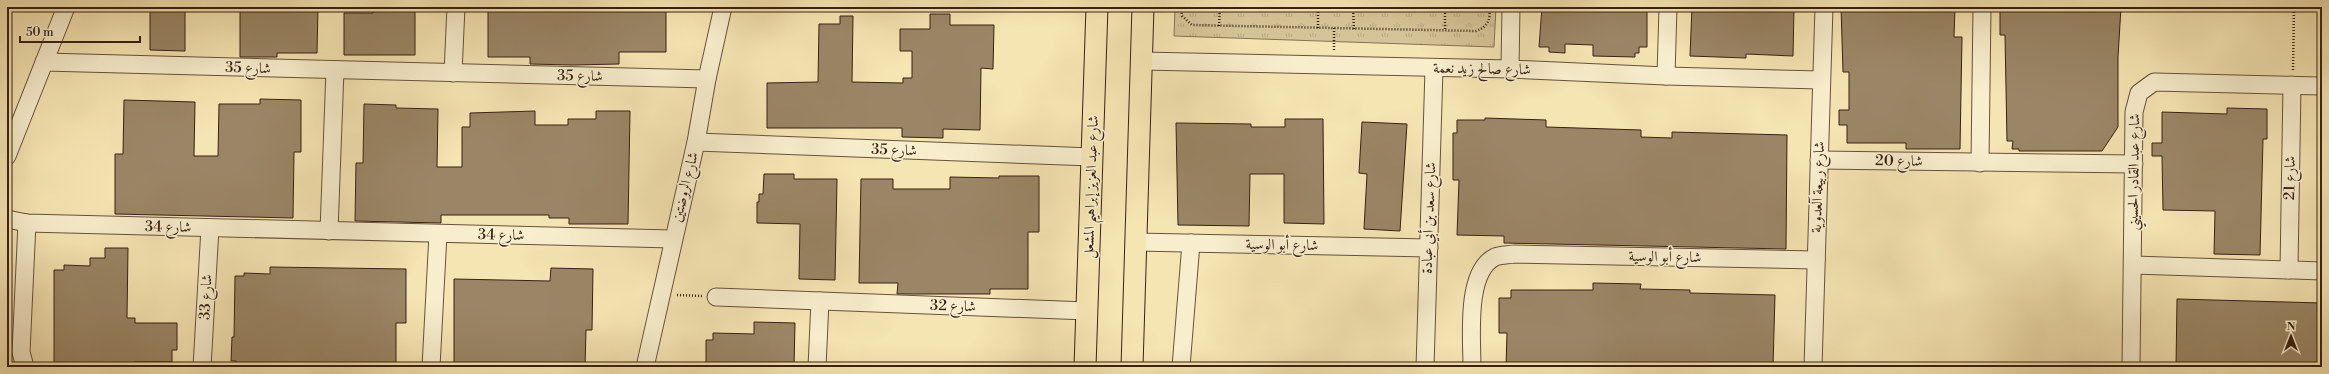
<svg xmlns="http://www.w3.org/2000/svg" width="2329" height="374" viewBox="0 0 2329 374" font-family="'Libre Bodoni',Amiri,serif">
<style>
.park{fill:url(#park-tufts);stroke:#867256}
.building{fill:#9a8666;stroke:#382014}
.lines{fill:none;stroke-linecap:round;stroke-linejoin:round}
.minor-casing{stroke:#67513c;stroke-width:19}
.major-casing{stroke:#382014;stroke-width:23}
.path{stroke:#382014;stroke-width:2.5;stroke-dasharray:1 2;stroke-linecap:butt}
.minor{stroke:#f8eecd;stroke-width:17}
.major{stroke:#f5e5b2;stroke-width:21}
.labels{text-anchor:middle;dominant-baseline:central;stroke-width:3;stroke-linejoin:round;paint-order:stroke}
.street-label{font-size:15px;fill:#382014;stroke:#f8eecd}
</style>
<defs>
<pattern id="park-tufts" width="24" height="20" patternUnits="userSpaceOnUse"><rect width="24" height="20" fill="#d5c497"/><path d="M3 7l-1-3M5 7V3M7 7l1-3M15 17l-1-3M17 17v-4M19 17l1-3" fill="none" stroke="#b8a881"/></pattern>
</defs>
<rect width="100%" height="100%" fill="#f5e5b2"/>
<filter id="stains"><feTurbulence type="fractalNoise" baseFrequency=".005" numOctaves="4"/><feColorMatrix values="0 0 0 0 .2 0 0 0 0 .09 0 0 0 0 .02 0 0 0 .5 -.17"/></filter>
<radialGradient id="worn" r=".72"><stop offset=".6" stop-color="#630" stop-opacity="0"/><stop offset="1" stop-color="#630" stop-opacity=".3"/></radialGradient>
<path class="park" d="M1175 7H1496L1494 47 1174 36Z"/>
<g class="building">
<path d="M150 7H185V51L150 50Z"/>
<path d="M240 7H318L317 53H277V57H240Z"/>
<path d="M374 7H415V55H344V13H373Z"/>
<path d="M563 7H666V52H619V64L573 65 530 64V57H488V10H563Z"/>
<path d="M1542 7H1647V47H1639V53H1635V57L1593 56V45L1565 44V53L1549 52V47H1539Z"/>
<path d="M1692 7H1794L1793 56 1746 54V58L1690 56Z"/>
<path d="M1841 7H1955L1954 37H1962L1960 149H1906V143H1847V125H1839V110H1849V72H1843Z"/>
<path d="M2000 7H2121L2118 57V127L2102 151H2019V149H2012L2013 141H2007L2005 35H2000Z"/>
<path d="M930 14H950V25H994L993 69 981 68 980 130 943 129V138L902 137V128H767V83L818 82 819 24H840V16H853L852 82 903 83V78H912V51H900V29H930Z"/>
<path d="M260 99 301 100V152H294L293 218 115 214V154H123L124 100 195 102 194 156H218L219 104H260Z"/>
<path d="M364 104 396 105V108L438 109 437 167H462V127H470V113L535 111V125H568V119H596V111H630L628 224H569V218H549V215H441V223L355 221 356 163H363Z"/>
<path d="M2227 108 2267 109V139H2263L2260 255 2214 254 2215 211 2163 210 2162 156H2152V143H2162V112L2227 114Z"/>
<path d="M1485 118 1546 120V127L1641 130V137L1672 138V132L1787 135 1786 249 1504 243V236L1457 235 1459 180H1453V133H1457V120H1485Z"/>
<path d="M1285 119H1323L1324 224 1284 223V174H1250L1249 226 1178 225 1176 123 1251 124V127H1285Z"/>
<path d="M1362 122 1407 124 1400 231 1364 229 1367 174 1359 173Z"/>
<path d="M764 174H794V179H837L835 280 799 279 800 224 757 223V202H759V194H763Z"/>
<path d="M999 176H1039V232H1028V289H990V294H897L898 283H859L861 179H893V189H950V177L999 178Z"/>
<path d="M105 248H128L127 318H135V323H177V350H172V362H134V367H54V270H64V265L90 266V258H105Z"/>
<path d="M270 267 406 269V323H396V367H236V361H231L232 337H234L235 276H244V273L270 274Z"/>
<path d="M551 268 593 269 592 330H586L585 367H454V279L550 281Z"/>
<path d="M1593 283 1641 284 1640 289 1690 290V293L1775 295 1773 367H1506L1507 333H1499V298H1511V290H1593Z"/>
<path d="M2177 299 2322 303V367H2176Z"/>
<path d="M754 322 795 323 794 367H706V340H713V333L754 334Z"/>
</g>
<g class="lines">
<defs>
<g id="minor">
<path d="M1142 61 1510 69 1666 76 1821 80"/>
<path d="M44 62 707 79"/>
<path d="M1510 69 1511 7"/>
<path d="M453 73 456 7"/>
<path d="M1666 76 1668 7"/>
<path d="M696 142 1092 157"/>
<path d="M7 156 66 7"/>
<path d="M1819 160 2134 164"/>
<path d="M1980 163 1982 7"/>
<path d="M7 219 27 223 673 239"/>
<path d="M329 231 335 70"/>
<path d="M1136 242 1429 248"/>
<path d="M2133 265 2322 271"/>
<path d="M2289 270 2292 85"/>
<path d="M716 297 1087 311"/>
<path d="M25 367 21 352 27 223"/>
<path d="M202 367 210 228"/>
<path d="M431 367 438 234"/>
<path d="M645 367 696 142 707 79 723 7"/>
<path d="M817 367 820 301"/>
<path d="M1181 367 1191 243"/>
<path d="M1425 367 1434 69"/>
<path d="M1472 367C1472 338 1465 272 1495 257 1500 255 1508 255 1514 254L1816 260"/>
<path d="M1813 367 1824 7"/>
<path d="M2131 367 2134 112 2139 93 2154 82 2322 86"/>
</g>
<g id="major">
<path d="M1085 367 1097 7"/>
<path d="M1132 367 1143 7"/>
</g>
</defs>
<use href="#minor" class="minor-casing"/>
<use href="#major" class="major-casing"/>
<g class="path">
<path d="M1181 7 1182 16 1192 25 1476 31C1488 27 1491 19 1489 7"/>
<path d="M1353 7 1354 29"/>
<path d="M1445 7V31"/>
<path d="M1219 26 1220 7"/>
<path d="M1318 28V7"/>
<path d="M1334 50V28"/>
<path d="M2293 70 2294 7"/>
<path d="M677 295 702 296"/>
</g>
<use href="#minor" class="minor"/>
<use href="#major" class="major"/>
</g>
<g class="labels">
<g class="street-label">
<text transform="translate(248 68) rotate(2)">شارع 35</text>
<text transform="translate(1482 69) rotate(1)">شارع صالح زيد نعمة</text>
<text transform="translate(580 76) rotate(1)">شارع 35</text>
<text transform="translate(894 150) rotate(2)">شارع 35</text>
<text transform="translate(1899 161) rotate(1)">شارع 20</text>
<text transform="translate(2134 172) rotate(-89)">شارع عبد القادر الحسيني</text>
<text transform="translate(2290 178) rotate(-89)">شارع 21</text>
<text transform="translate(685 187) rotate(-76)">شارع الروضتين</text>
<text transform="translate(1091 187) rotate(-88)">شارع عبد العزيز إبراهيم المشعل</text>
<text transform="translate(1818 187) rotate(-88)">شارع ربيعة آلعدوية</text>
<text transform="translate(1429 218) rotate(-88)">شارع سعد بن أبي عبادة</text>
<text transform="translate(168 227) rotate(1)">شارع 34</text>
<text transform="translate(501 235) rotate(1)">شارع 34</text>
<text transform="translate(1282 245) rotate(1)">شارع أبو الوسية</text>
<text transform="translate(1665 257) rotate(1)">شارع أبو الوسية</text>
<text transform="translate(206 297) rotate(-87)">شارع 33</text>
<text transform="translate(953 306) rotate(2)">شارع 32</text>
</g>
</g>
<rect width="2329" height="374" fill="none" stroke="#f5e5b2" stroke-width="24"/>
<rect x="8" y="8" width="2313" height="358" fill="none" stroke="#382014" stroke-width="2"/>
<rect x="12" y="12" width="2305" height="350" fill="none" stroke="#382014"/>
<g transform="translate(2291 336)" stroke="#f8eecd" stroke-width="3" paint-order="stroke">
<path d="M0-3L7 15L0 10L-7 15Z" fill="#382014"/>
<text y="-6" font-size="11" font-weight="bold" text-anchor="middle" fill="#382014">N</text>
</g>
<path d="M20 36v6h120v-6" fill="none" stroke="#382014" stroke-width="2"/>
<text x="26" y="36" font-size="12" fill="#382014" stroke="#f8eecd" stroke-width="3" paint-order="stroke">50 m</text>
<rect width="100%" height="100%" filter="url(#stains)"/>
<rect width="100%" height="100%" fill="url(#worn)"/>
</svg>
